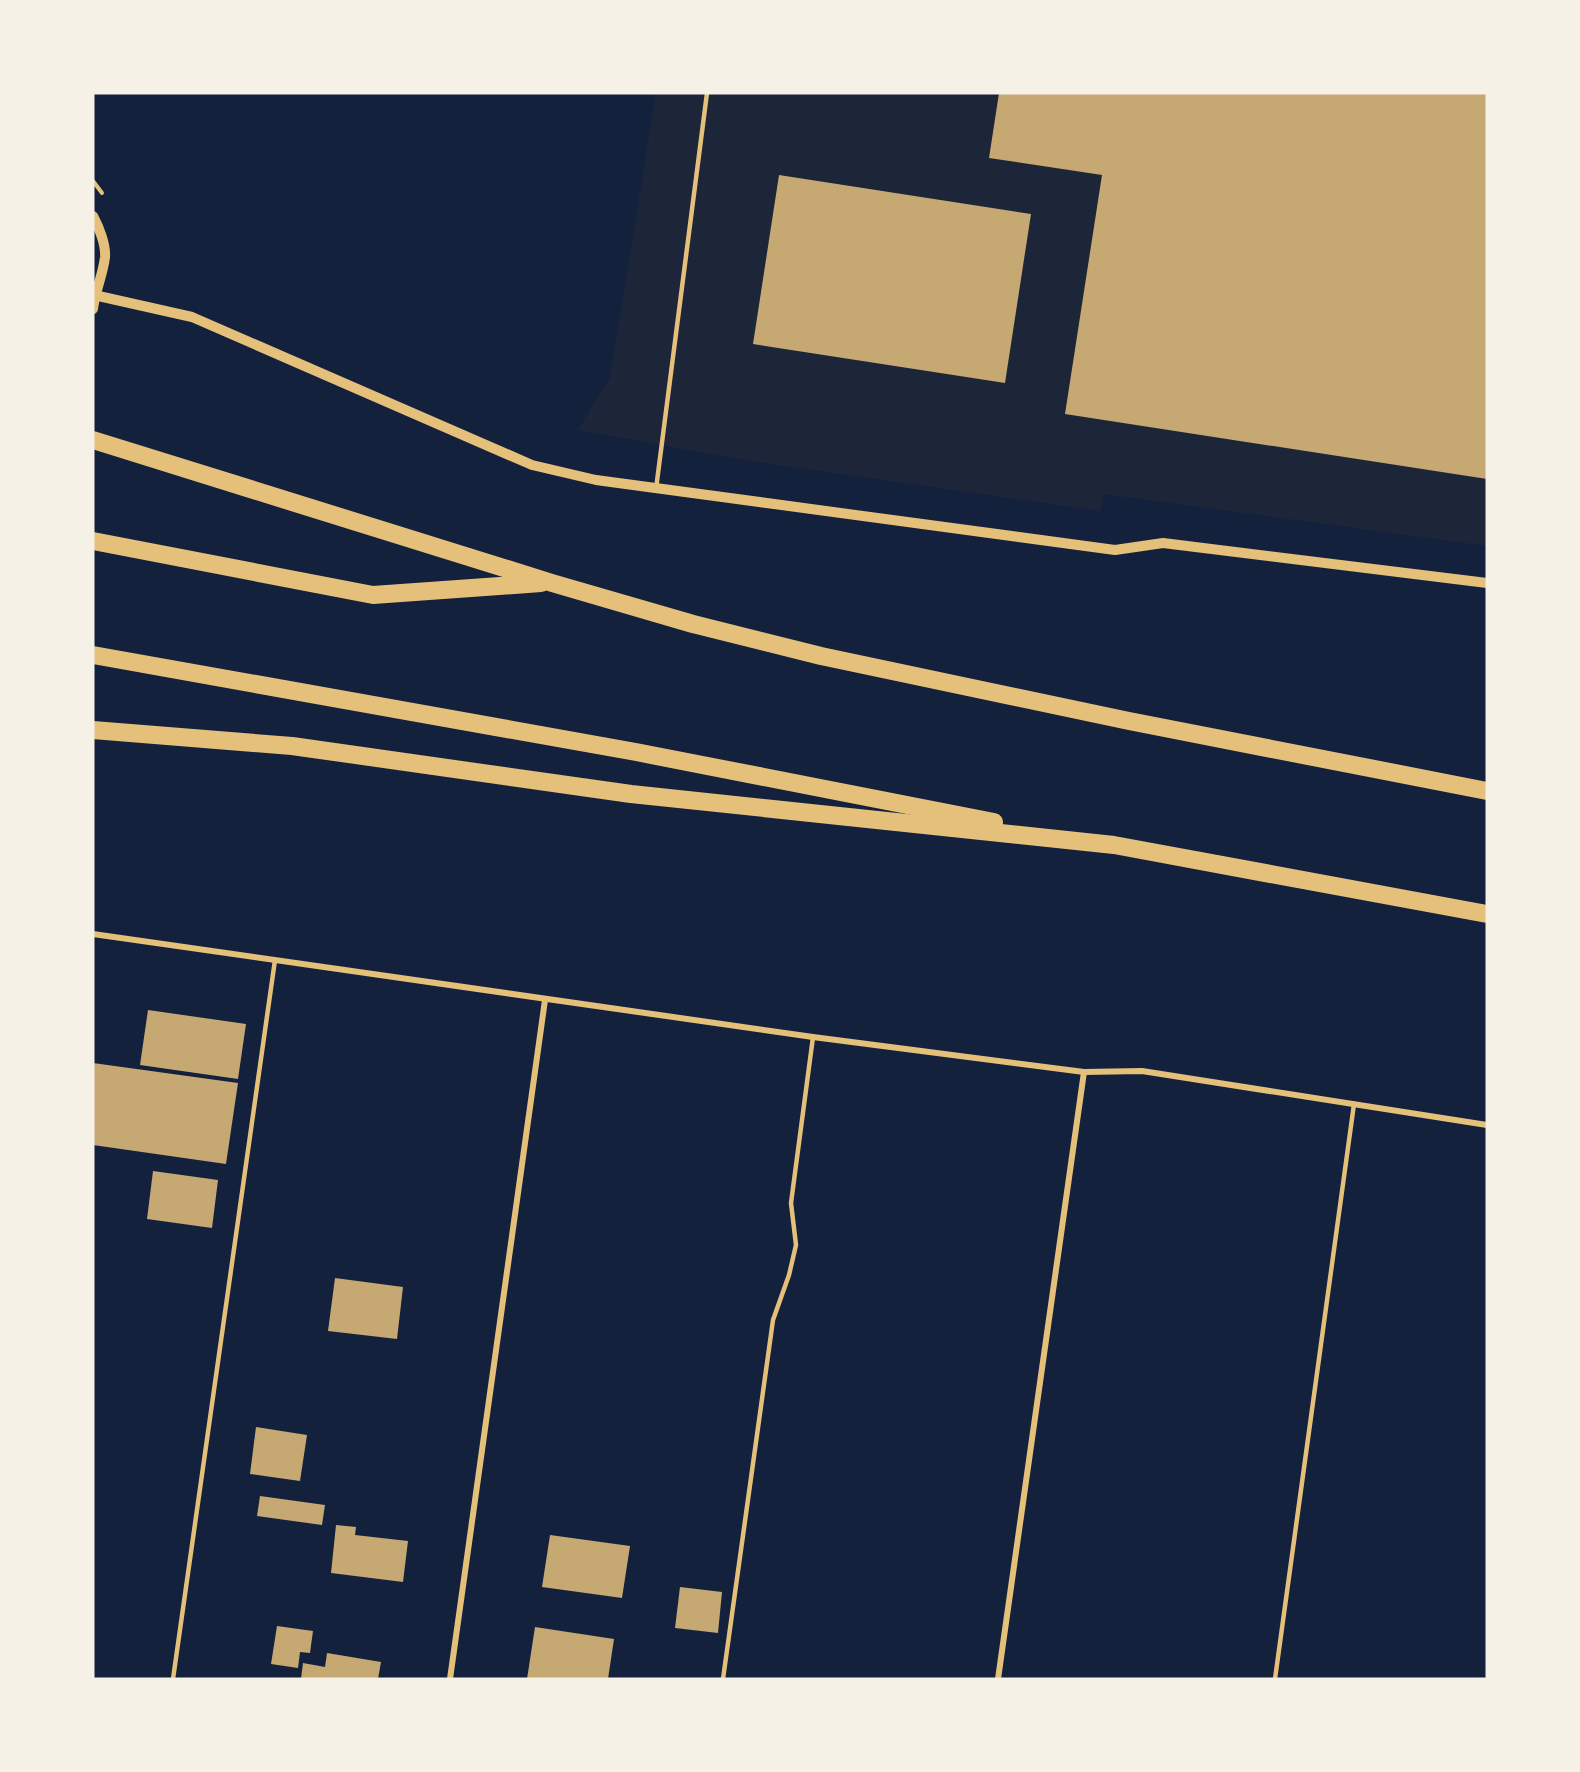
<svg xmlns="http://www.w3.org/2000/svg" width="1580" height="1772" viewBox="0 0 1580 1772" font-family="Signika,sans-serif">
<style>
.green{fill:#1d2539}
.building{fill:#c6a872}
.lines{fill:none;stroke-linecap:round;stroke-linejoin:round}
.path{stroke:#e5c07b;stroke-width:4}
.service{stroke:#e5c07b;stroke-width:4.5}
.minor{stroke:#e5c07b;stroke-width:6}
.tertiary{stroke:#e5c07b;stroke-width:10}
.motorway{stroke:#e5c07b;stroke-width:18}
</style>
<rect width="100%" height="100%" fill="#14213d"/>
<path class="green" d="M656 93H1487V546L1104 494 1100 511 749 461 578 430 610 377Z"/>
<g class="building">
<path d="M999 93H1487V479L1065 414 1102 175 989 158Z"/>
<path d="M779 175 1031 214 1005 383 753 344Z"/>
<path d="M148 1010 246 1024 238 1079 140 1065Z"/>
<path d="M93 1063 238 1083 226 1164 93 1145Z"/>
<path d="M153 1171 218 1180 212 1228 147 1219Z"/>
<path d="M335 1278 403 1287 397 1339 328 1331Z"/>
<path d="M256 1427 307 1435 300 1481 250 1474Z"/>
<path d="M260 1496 325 1505 322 1525 257 1516Z"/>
<path d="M336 1525 356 1527 355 1535 408 1541 403 1582 331 1573Z"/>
<path d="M550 1535 630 1546 622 1598 542 1587Z"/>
<path d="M680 1587 722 1592 718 1633 675 1628Z"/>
<path d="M277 1626 313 1631 310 1653 300 1652 298 1668 271 1664Z"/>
<path d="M535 1627 614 1639 608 1679H527Z"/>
<path d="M327 1653 381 1662 378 1679H301L303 1663 325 1667Z"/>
</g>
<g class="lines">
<path class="path" d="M93 181 102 193"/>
<g class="service">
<path d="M656 489 707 93"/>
<path d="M173 1679 275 960"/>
<path d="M723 1679 773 1320 789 1275 796 1245 791 1203 813 1037"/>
<path d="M1275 1679 1354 1104"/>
</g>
<g class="minor">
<path d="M93 934 813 1037 1084 1072 1142 1071 1487 1125"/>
<path d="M450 1679 545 1000"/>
<path d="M998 1679 1084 1072"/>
</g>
<g class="tertiary">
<path d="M93 216C99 227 106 245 105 257 103 275 95 291 93 309"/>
<path d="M94 295 192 317 532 465 596 480 1115 550 1163 543 1487 583"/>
</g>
<g class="motorway">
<path d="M93 440 552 583 693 624 821 656 1129 721 1487 791"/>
<path d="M93 541 373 595 541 583"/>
<path d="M93 655 636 752 994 822"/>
<path d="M93 730 292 746 631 794 1114 845 1487 914"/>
</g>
</g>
<rect width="1580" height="1772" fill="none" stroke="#f6f1e7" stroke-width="189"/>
</svg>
